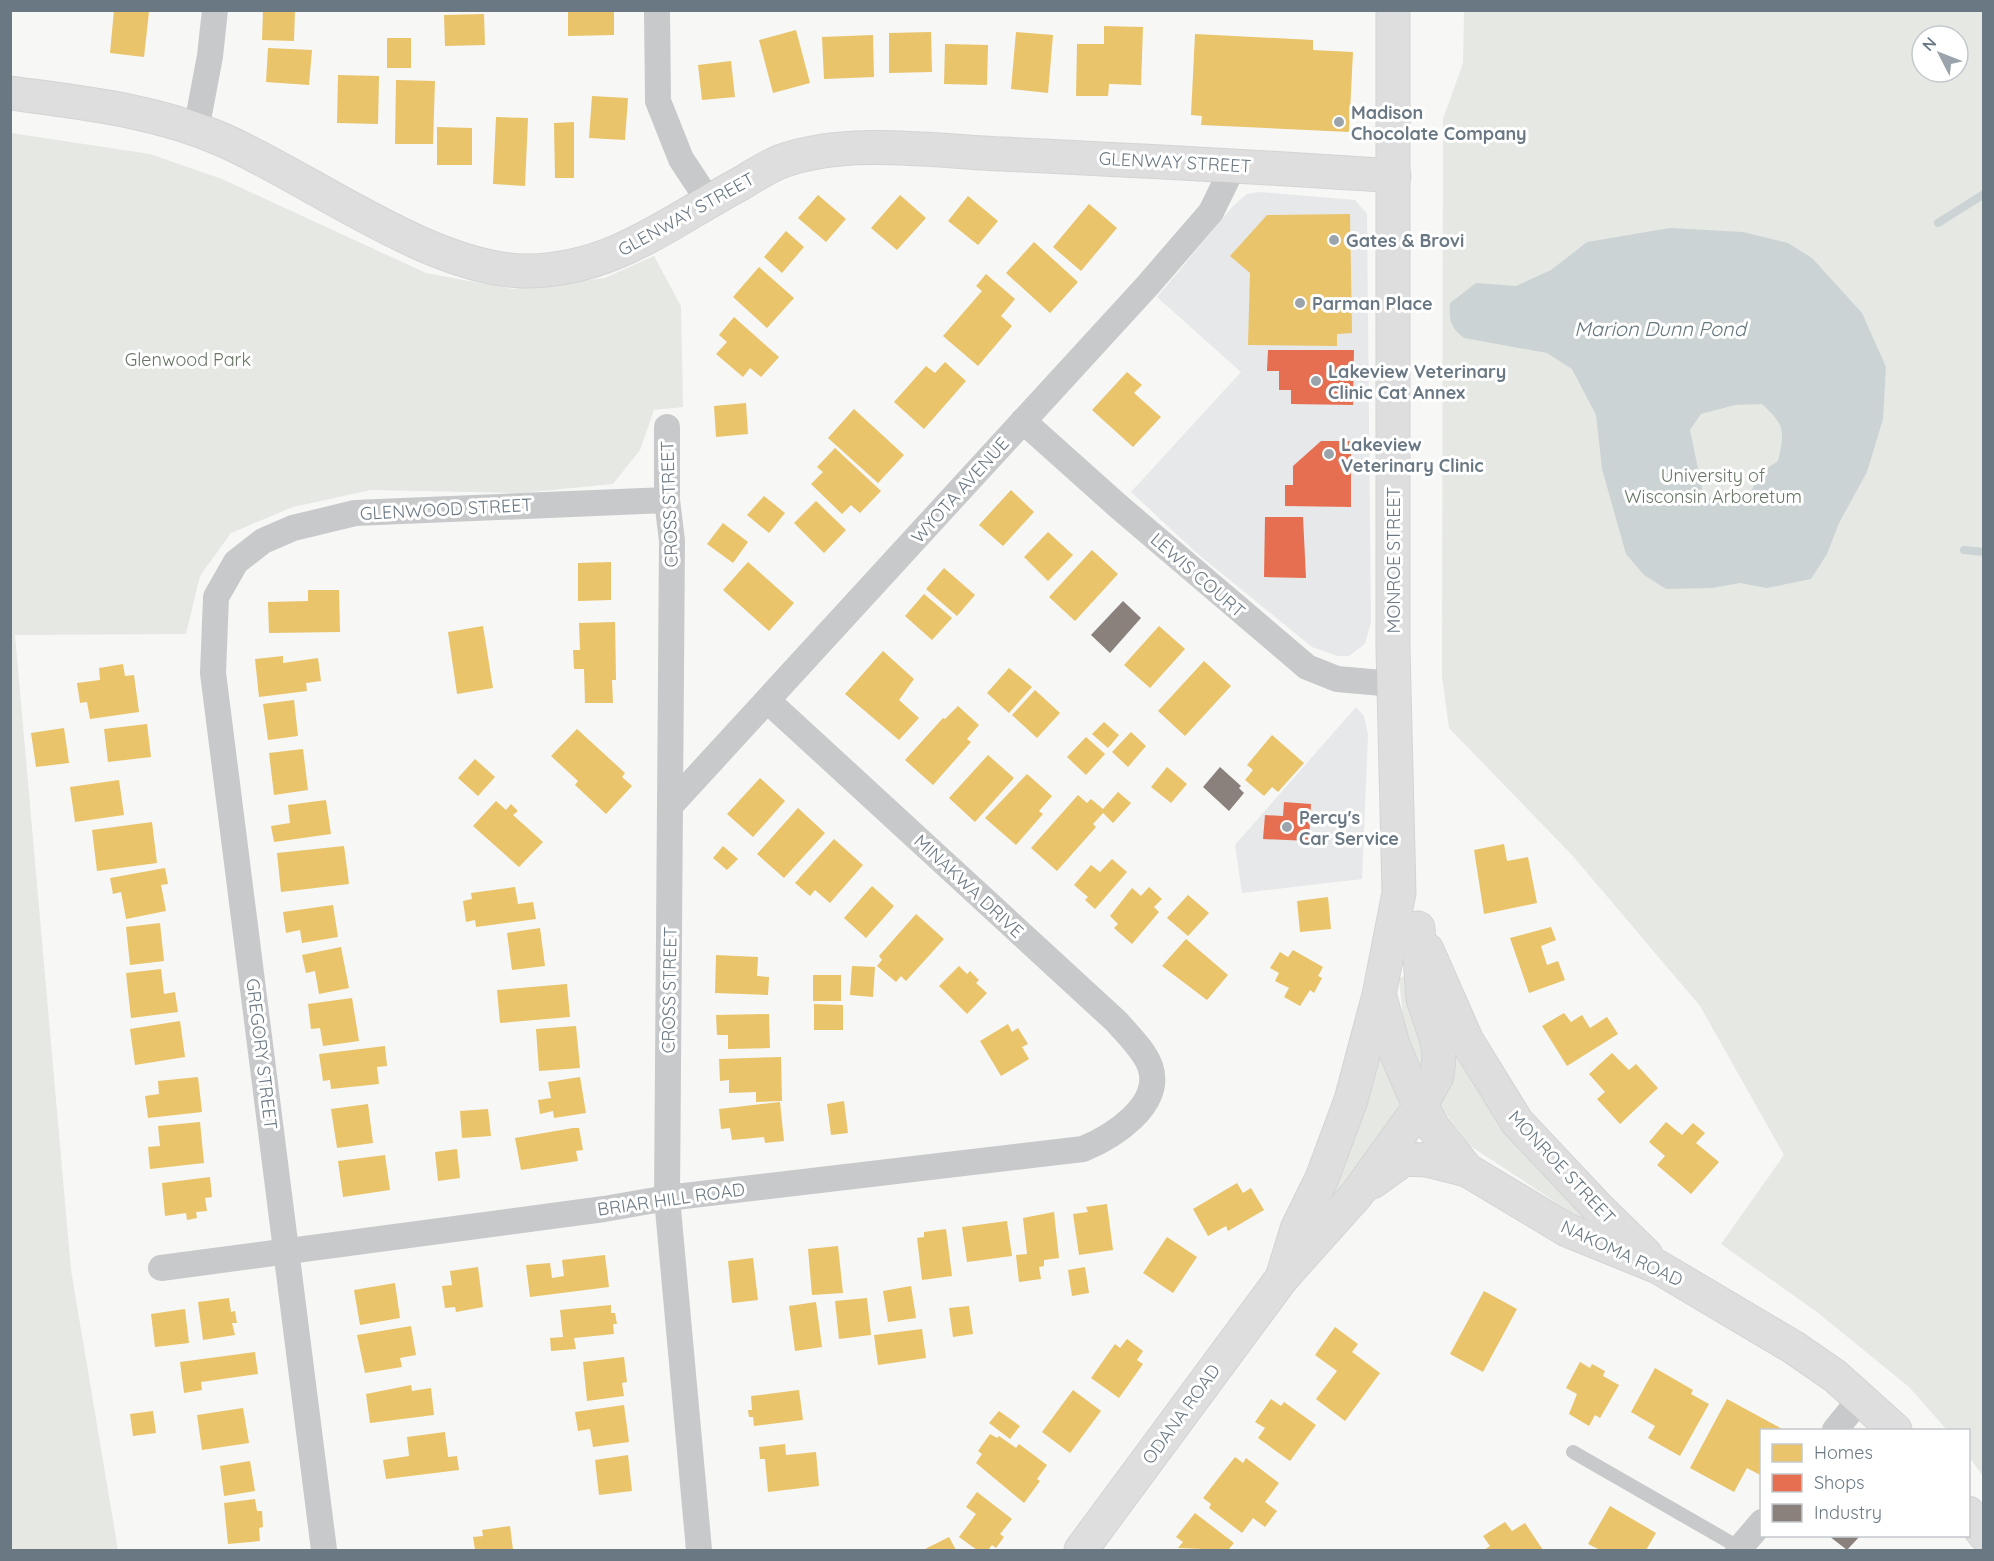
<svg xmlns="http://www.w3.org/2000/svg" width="1994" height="1561" viewBox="0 0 1994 1561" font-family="Quicksand,sans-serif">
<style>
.built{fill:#e7e8e9}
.green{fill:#e6e8e4;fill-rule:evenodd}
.water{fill:#ccd3d5;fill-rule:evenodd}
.homes{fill:#e9c46a}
.shops{fill:#e76f51}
.industry{fill:#8a817c}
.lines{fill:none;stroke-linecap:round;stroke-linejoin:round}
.stream{stroke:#ccd3d5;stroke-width:8}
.secondary-casing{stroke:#d3d4d4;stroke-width:35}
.lane{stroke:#c8c9ca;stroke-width:14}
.street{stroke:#c8c9ca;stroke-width:26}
.secondary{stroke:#dedede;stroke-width:33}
.poi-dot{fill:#9ba4ab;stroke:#fff;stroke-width:2}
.labels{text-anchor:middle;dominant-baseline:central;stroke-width:6;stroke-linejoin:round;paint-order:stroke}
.poi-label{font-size:18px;font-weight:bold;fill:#6a7883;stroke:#fff;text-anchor:start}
.street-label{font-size:18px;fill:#6a7883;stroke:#fff}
.park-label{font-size:18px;fill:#677664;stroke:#fff}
.water-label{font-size:20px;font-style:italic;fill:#66777f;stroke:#fff}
</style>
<rect width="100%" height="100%" fill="#f7f7f6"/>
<g class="built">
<path d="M1260 192 1355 200 1367 214 1371 622 1365 644 1349 656H1337L1312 647 1199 555 1131 492 1241 372 1157 297 1234 205 1247 194Z"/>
<path d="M1356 707 1364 716 1368 735 1362 879 1242 893 1235 845Z"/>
</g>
<g class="green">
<path d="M1464 11H1983V1476L1969 1457 1968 1430H1947L1909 1387 1817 1312 1721 1244 1784 1155 1700 1006 1572 855 1449 728 1442 676 1443 119 1463 63ZM1922 36H1958V72H1922Z"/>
<path d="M11 133 150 154 222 179 426 273 513 289 605 278 654 256 681 306 683 407 654 410 640 450 613 484 521 493 371 490 293 507 231 533 200 576 186 634 15 635 71 1270 118 1550H11Z"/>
<path d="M1425 960 1595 1228 1469 1145 1438 1103Z"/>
<path d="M1405 976 1428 1066 1419 1074 1404 1028 1399 978Z"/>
<path d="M1379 1038 1408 1106 1324 1214Z"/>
</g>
<path class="water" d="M1670 228 1743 232 1788 243 1812 258 1862 313 1886 367 1883 419 1867 472 1839 523 1827 554 1811 579 1767 588 1740 583 1712 588 1666 589 1644 575 1626 554 1602 469 1596 415 1572 369 1547 353 1464 338C1450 327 1449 320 1450 303L1476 283 1516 286 1551 270 1587 242ZM1762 404C1785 425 1785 431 1778 461L1758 474 1750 496 1727 507 1703 493 1690 430 1701 414 1735 405Z"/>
<g class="homes">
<path d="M114 10 149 12 144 57 110 53Z"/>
<path d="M263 10H295L294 41 262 40Z"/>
<path d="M568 10H614V35L568 36Z"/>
<path d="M484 14 485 45 445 46 444 15Z"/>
<path d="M1104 26 1143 27 1141 85 1109 84 1108 96H1076L1077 44H1104Z"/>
<path d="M796 30 810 83 773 93 759 40Z"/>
<path d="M931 32 932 72 889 73V33Z"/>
<path d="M1016 32 1053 35 1048 93 1011 89Z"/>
<path d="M1195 34 1313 40V50L1353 52 1349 132 1201 125 1202 116 1191 115Z"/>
<path d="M873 35 874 77 824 79 822 37Z"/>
<rect x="387" y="38" width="24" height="30"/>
<path d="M945 44 988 45 987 85 944 84Z"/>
<path d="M268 48 312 50 309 85 266 82Z"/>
<path d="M731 61 735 97 702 100 698 65Z"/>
<path d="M338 75 379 76 378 124 337 123Z"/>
<path d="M396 80 435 81 433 144H395Z"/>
<path d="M592 96 628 98 625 140 589 138Z"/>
<path d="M496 117 528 118 525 186 493 184Z"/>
<path d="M574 122V178H555L554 123Z"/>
<path d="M437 127 472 128V165H437Z"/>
<path d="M818 195 846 219 826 242 798 218Z"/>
<path d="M900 195 926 218 897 250 871 228Z"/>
<path d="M968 196 998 221 978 245 948 221Z"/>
<path d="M1089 204 1117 228 1081 271 1053 247Z"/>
<path d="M1350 214 1352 333 1337 334V346L1248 345 1250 273 1230 256 1267 215Z"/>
<path d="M786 231 804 247 782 273 764 257Z"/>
<path d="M1034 242 1078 282 1050 313 1006 273Z"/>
<path d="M759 267 794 298 767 328 733 297Z"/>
<path d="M986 274 1015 299 1001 316 1012 326 978 366 943 336 982 291 976 286Z"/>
<path d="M734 317 779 357 761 377 750 368 743 377 716 354 727 342 719 335Z"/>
<path d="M945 362 966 381 924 429 894 402 926 366 935 373Z"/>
<path d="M1127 372 1142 385 1134 393 1161 417 1133 447 1092 410Z"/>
<path d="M746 403 748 434 716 437 714 406Z"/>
<path d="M854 409 904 455 878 483 828 438Z"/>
<path d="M835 448 881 491 860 513 851 505 842 514 811 484 823 472 817 467Z"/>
<path d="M1011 490 1034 512 1003 546 979 525Z"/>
<path d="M764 496 785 513 769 533 747 515Z"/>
<path d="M816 501 846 530 824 553 794 523Z"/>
<path d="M723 523 748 542 733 563 707 544Z"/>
<path d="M1048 532 1073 555 1048 581 1024 557Z"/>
<path d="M1092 550 1118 574 1075 621 1049 597Z"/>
<path d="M611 562V600L578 601V563Z"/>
<path d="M748 562 794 603 769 631 723 590Z"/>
<path d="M944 568 975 595 957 616 926 589Z"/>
<path d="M308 590H339L340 632 269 633 268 602 308 601Z"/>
<path d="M924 594 952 618 932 640 905 616Z"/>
<path d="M615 622 616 680H612L613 703H585L584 669H574L573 650H580L579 623Z"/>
<path d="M483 626 493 688 457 694 448 632Z"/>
<path d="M1159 626 1185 649 1150 688 1124 665Z"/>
<path d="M883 651 914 679 899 700 919 718 899 740 845 694Z"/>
<path d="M283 656V663L318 658 321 681 306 683 307 691 259 697 255 659Z"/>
<path d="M1204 661 1231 686 1185 736 1158 711Z"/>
<path d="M123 664 125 676 134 675 139 712 90 719 87 702 80 703 77 683 100 680 99 668Z"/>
<path d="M1009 668 1032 687 1009 713 987 693Z"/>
<path d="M1035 690 1060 713 1037 738 1012 715Z"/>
<path d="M294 700 298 736 268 740 263 704Z"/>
<path d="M958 706 979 725 967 739 971 742 933 785 905 760 943 718 945 719Z"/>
<path d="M1104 722 1119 735 1108 748 1092 734Z"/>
<path d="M147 724 151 757 108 762 104 729Z"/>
<path d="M64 728 69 763 36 767 31 733Z"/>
<path d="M577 729 625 773 622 777 632 786 606 814 575 785 578 781 551 756Z"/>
<path d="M1131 732 1146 746 1128 767 1112 752Z"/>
<path d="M1272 735 1304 763 1278 792 1272 787 1264 796 1245 780 1253 770 1247 765Z"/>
<path d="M1086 737 1105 754 1086 775 1067 757Z"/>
<path d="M303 749 308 790 274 795 269 753Z"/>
<path d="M988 755 1014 778 975 822 949 798Z"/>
<path d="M475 759 495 777 478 796 458 778Z"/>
<path d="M1167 767 1187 784 1171 803 1151 787Z"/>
<path d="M1027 774 1052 796 1039 811 1043 814 1016 845 985 818Z"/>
<path d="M760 778 785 801 753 837 727 814Z"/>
<path d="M119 780 124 815 75 822 70 787Z"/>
<path d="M1118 792 1131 803 1113 823 1103 813 1093 824 1096 827 1057 871 1031 848 1078 795 1087 803 1091 799 1103 809Z"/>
<path d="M326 800 331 834 274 842 271 826 290 823 288 805Z"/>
<path d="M496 801 506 810 511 804 518 811 513 815 543 842 519 867 473 826Z"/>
<path d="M798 808 825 833 784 878 757 854Z"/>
<path d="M152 822 157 863 97 871 92 830Z"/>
<path d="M834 839 863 865 830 903 815 890 810 896 795 883Z"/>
<path d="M1504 844 1507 861 1528 857 1537 903 1484 914 1474 850Z"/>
<path d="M344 846 349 884 281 892 277 853Z"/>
<path d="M723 846 738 859 727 870 713 858Z"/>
<path d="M1112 859 1127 872 1095 909 1085 900 1088 897 1074 885 1091 865 1100 872Z"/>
<path d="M165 868 168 884 161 885 166 911 126 919 121 892 113 894 110 878Z"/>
<path d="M872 886 894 906 866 938 844 918Z"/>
<path d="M515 887 518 904 533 902 536 919 476 927 475 920 466 922 463 901 472 899 471 893Z"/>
<path d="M1149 887 1162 899 1154 907 1159 912 1132 944 1114 928 1118 924 1110 916 1132 888 1141 896Z"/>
<path d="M1188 895 1209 913 1188 936 1167 918Z"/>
<path d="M1328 897 1331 929 1300 932 1297 901Z"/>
<path d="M333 905 338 937 302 943 300 930 286 933 283 912Z"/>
<path d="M916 914 944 939 906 981 901 976 896 982 877 966 882 960 879 956Z"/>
<path d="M160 923 164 961 130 965 126 927Z"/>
<path d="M1551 927 1556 940 1541 946 1547 965 1558 961 1565 980 1529 993 1510 938Z"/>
<path d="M540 928 545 966 512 970 507 933Z"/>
<path d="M1186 939 1228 975 1207 1000 1162 966Z"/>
<path d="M341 947 349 988 319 994 315 971 306 973 302 955Z"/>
<path d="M1293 950 1323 967 1318 976 1322 978 1314 993 1310 990 1300 1006 1284 997 1289 988 1275 981 1279 973 1270 968 1280 952 1288 957Z"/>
<path d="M716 955 758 957 757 976 769 977 768 995 715 993Z"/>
<path d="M852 966 875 967 873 997 850 995Z"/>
<path d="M959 966 967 974 970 971 979 980 976 983 987 993 967 1014 939 986Z"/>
<path d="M161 969 164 994 175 992 178 1012 131 1018 126 973Z"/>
<rect x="813" y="975" width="28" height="26"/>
<path d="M567 984 570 1017 500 1023 497 990Z"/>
<path d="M352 998 359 1041 323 1046 320 1028 311 1029 308 1004Z"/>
<path d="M814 1004 843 1005V1030H814Z"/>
<path d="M1564 1013 1571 1022 1582 1015 1590 1028 1607 1017 1618 1034 1567 1066 1542 1026Z"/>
<path d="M769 1014 770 1048 728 1049V1035H717L716 1015Z"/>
<path d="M180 1021 185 1057 135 1065 130 1029Z"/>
<path d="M1008 1024 1012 1032 1018 1028 1028 1044 1022 1047 1029 1059 1001 1076 980 1041Z"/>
<path d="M576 1026 580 1068 539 1071 536 1029Z"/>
<path d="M385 1046 387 1066 377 1067 379 1084 331 1089 330 1080 323 1081 319 1054Z"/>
<path d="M1612 1053 1629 1070 1636 1064 1658 1088 1620 1124 1597 1099 1605 1092 1589 1074Z"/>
<path d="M781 1057 782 1101 756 1102V1092L729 1093V1080L720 1081 719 1059Z"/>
<path d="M198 1077 202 1112 148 1118 145 1096 159 1094 158 1081Z"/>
<path d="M580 1077 586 1113 554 1118 553 1111 540 1114 538 1100 551 1098 548 1082Z"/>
<path d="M844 1101 848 1133 831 1135 827 1104Z"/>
<path d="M780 1102 784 1141 765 1143 764 1137 732 1140 730 1128 721 1129 719 1109Z"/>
<path d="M368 1104 373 1143 337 1148 331 1109Z"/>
<path d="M488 1109 491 1136 462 1138 460 1111Z"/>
<path d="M200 1122 204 1163 150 1169 148 1147 160 1146 158 1126Z"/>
<path d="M1666 1122 1682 1135 1693 1123 1705 1133 1696 1143 1719 1162 1691 1194 1657 1165 1665 1156 1649 1142Z"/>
<path d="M573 1128H579L583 1150 576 1151 578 1161 521 1170 515 1138Z"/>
<path d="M457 1149 460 1178 438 1181 435 1152Z"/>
<path d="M385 1155 390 1190 343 1197 338 1161Z"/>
<path d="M210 1177 212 1197 205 1198 207 1211 196 1212 197 1218 187 1220 186 1213 165 1216 162 1183Z"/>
<path d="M1237 1183 1243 1193 1251 1188 1264 1210 1228 1231 1226 1226 1208 1236 1193 1209Z"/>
<path d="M1107 1204 1113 1250 1079 1255 1073 1214 1088 1212 1086 1207Z"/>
<path d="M1054 1212 1059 1258 1044 1260V1266L1039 1267 1041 1279 1019 1282 1016 1255 1027 1254 1023 1218Z"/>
<path d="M1007 1221 1012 1256 967 1262 962 1227Z"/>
<path d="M946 1229 952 1276 922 1280 917 1238 924 1237V1232Z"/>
<path d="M1167 1237 1197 1257 1173 1293 1143 1273Z"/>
<path d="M838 1246 843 1293 812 1295 808 1249Z"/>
<path d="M605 1255 609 1287 530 1297 526 1265 550 1263 552 1278 564 1276 562 1260Z"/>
<path d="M753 1258 758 1300 732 1303 728 1261Z"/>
<path d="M478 1267 483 1307 456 1312 455 1307 445 1308 442 1286 452 1285 450 1271Z"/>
<path d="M1085 1267 1089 1293 1072 1296 1068 1270Z"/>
<path d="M395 1283 400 1318 360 1325 354 1290Z"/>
<path d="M911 1286 916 1318 888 1322 883 1291Z"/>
<path d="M1484 1291 1517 1309 1483 1372 1450 1354Z"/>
<path d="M229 1298 231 1312 235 1311 237 1323H232L235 1335 203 1340 198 1302Z"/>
<path d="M867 1298 871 1335 839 1339 835 1301Z"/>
<path d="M816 1302 822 1347 795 1351 789 1306Z"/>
<path d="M611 1305V1313H615L617 1324H613L614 1334 574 1338 576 1349 551 1351 550 1338 563 1337 560 1310Z"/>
<path d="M969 1306 973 1334 953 1337 949 1308Z"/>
<path d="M185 1309 189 1343 155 1347 151 1314Z"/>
<path d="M411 1326 416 1355 400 1358 402 1367 365 1373 357 1335Z"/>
<path d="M1335 1327 1358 1344 1352 1352 1380 1373 1345 1421 1316 1399 1337 1371 1315 1355Z"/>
<path d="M922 1329 926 1358 878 1365 874 1335Z"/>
<path d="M1127 1339 1143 1351 1137 1360 1143 1364 1119 1398 1091 1378 1115 1344 1120 1348Z"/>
<path d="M255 1352 258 1374 201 1382 202 1390 184 1393 180 1362Z"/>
<path d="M624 1357 627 1382 622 1383 624 1396 587 1401 583 1362Z"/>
<path d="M1580 1362 1590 1368 1592 1364 1605 1371 1603 1376 1619 1385 1600 1418 1595 1415 1589 1426 1569 1414 1577 1394 1566 1388Z"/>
<path d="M1655 1368 1693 1390 1691 1394 1709 1404 1680 1456 1648 1438 1655 1426 1631 1412Z"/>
<path d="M411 1385 412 1391 431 1388 434 1415 370 1423 366 1394Z"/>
<path d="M799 1390 803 1420 754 1426 753 1417H749L748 1410H752L751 1396Z"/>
<path d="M1073 1390 1101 1411 1070 1453 1042 1432Z"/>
<path d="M1271 1399 1281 1406 1284 1402 1316 1425 1290 1461 1258 1438 1265 1428 1255 1422Z"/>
<path d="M1727 1399 1784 1430H1762V1476L1747 1468 1734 1492 1690 1468Z"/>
<path d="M624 1405 629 1442 593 1447 590 1429 578 1431 575 1412Z"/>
<path d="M243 1408 249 1443 202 1450 197 1415Z"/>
<path d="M153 1411 156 1433 133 1436 130 1414Z"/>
<path d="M999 1411 1020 1426 1010 1439 989 1423Z"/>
<path d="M445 1432 448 1457 457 1456 459 1470 386 1479 383 1460 409 1456 407 1437Z"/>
<path d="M990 1434 997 1438 999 1436 1016 1448 1019 1444 1047 1465 1037 1479 1040 1481 1024 1503 976 1463 982 1454 978 1451Z"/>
<path d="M785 1444 786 1455 816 1452 819 1486 768 1492 765 1459H760L759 1447Z"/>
<path d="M628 1455 632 1491 599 1495 595 1460Z"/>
<path d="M1235 1457 1243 1463 1246 1458 1279 1483 1265 1502 1277 1511 1265 1527 1253 1518 1242 1533 1209 1508 1211 1504 1203 1498Z"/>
<path d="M250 1461 255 1491 224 1496 220 1466Z"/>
<path d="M977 1492 1012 1519 1000 1534 1004 1537 996 1548 992 1545 988 1550H977L959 1537 976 1514 966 1507Z"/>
<path d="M255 1499 257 1511H262L263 1527 259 1528 260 1541 228 1544 224 1503Z"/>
<path d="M1610 1506 1656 1533 1646 1550H1600L1588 1544Z"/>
<path d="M1195 1513 1234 1543 1228 1550 1178 1548 1183 1542 1176 1537Z"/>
<path d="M1505 1522 1512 1531 1525 1523 1543 1550H1484L1490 1546 1483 1536Z"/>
<path d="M510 1526 513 1550H475L473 1537 483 1536 482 1530Z"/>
<path d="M949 1537 956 1550H923Z"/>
</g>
<g class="shops">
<path d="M1268 350H1354L1353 405 1291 404V390H1279V371H1267Z"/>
<path d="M1321 441H1351V507L1285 506V485H1293V466Z"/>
<path d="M1265 517H1303L1306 578 1264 577Z"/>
<path d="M1284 802 1311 804 1309 841 1263 839 1265 815 1283 816Z"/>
</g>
<g class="industry">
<path d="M1123 601 1141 618 1110 653 1091 635Z"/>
<path d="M1220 767 1241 786 1239 788 1244 793 1229 811 1203 787Z"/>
<path d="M1829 1536H1860L1847 1550Z"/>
</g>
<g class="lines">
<g class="stream">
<path d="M1938 223 1984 194"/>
<path d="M1964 550 1984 552"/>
</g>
<defs>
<g id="secondary">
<path d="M10 93C83 103 155 110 223 140 310 178 433 272 528 271 613 270 669 222 740 184 754 176 769 165 785 160 851 138 933 151 1002 154 1132 160 1263 167 1394 176"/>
<path d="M1427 950 1467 1041 1517 1122 1598 1208 1646 1255"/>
<path d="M1380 997 1393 1045 1412 1090 1433 1127 1467 1170 1567 1230 1658 1267 1793 1347 1835 1376 1895 1430"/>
<path d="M1372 1182 1404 1159 1427 1160 1467 1170"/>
<path d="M1282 1278 1297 1229 1322 1178 1351 1100 1379 995 1399 893 1393 648V10"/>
<path d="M1968 1513 1984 1534"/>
<path d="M1081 1550 1282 1278 1357 1194 1421 1105 1437 1076 1439 1057 1437 1040 1423 999 1418 928"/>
</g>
</defs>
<use href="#secondary" class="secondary-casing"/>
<path class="lane" d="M1573 1452 1740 1548"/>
<g class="street">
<path d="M657 10 658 101 681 159 708 200"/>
<path d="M196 130 210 56 215 10"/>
<path d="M1023 421 1118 506 1307 667 1337 679 1394 684"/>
<path d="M667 427V500L672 541 667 1198 699 1550"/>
<path d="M671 805 1148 285 1211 212 1234 165"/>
<path d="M161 1268 604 1209 667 1198 1083 1149C1112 1137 1164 1105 1150 1066 1144 1050 1128 1035 1117 1022L768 701"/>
<path d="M1835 1430 1861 1398"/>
<path d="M324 1550 213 673 216 597 236 562 263 541 293 528 355 513 667 500"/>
<path d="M1738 1550 1762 1522"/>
</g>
<use href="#secondary" class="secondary"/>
</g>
<g class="poi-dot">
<circle cx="1339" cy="122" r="6"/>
<circle cx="1334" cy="240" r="6"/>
<circle cx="1300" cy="303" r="6"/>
<circle cx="1316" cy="381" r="6"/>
<circle cx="1329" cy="454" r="6"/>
<circle cx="1287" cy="827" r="6"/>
</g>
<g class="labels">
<g class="poi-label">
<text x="1351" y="112">Madison<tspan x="1351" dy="21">Chocolate Company</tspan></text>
<text x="1346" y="240">Gates &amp; Brovi</text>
<text x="1312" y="303">Parman Place</text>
<text x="1328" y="371">Lakeview Veterinary<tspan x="1328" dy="21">Clinic Cat Annex</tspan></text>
<text x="1341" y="444">Lakeview<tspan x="1341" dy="21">Veterinary Clinic</tspan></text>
<text x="1299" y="817">Percy's<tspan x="1299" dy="21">Car Service</tspan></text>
</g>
<g class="street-label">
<text transform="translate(1175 162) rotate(3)">GLENWAY STREET</text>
<text transform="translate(686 214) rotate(-29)">GLENWAY STREET</text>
<text transform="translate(960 490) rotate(-48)">WYOTA AVENUE</text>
<text transform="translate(669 504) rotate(-92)">CROSS STREET</text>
<text transform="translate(446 509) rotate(-3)">GLENWOOD STREET</text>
<text transform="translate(1393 560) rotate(-90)">MONROE STREET</text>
<text transform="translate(1198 575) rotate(41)">LEWIS COURT</text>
<text transform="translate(969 886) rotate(43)">MINAKWA DRIVE</text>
<text transform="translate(669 990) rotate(-89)">CROSS STREET</text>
<text transform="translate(262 1054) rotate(83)">GREGORY STREET</text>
<text transform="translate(1562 1167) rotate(47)">MONROE STREET</text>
<text transform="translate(671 1199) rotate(-8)">BRIAR HILL ROAD</text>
<text transform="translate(1622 1253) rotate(25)">NAKOMA ROAD</text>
<text transform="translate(1181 1414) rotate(-54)">ODANA ROAD</text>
</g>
<g class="park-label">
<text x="188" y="359">Glenwood Park</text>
<text x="1713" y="475">University of<tspan x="1713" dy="21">Wisconsin Arboretum</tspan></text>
</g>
<g class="water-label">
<text x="1660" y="328">Marion Dunn Pond</text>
</g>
</g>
<rect width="1994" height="1561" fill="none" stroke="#6a7883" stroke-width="24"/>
<rect x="1760" y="1429" width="210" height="108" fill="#ffffff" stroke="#c3c9cd" stroke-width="1.5"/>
<rect x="1772" y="1444" width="30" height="18" fill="#e9c46a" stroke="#c3c9cd" stroke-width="1.5"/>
<text x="1814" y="1459" font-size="18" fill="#6a7883">Homes</text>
<rect x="1772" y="1474" width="30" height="18" fill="#e76f51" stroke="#c3c9cd" stroke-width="1.5"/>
<text x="1814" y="1489" font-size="18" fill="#6a7883">Shops</text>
<rect x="1772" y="1504" width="30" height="18" fill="#8a817c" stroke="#c3c9cd" stroke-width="1.5"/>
<text x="1814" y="1519" font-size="18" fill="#6a7883">Industry</text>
<g transform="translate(1940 54) rotate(312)"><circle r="28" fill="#ffffff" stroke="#c3c9cd" stroke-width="1.5"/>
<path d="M0-4.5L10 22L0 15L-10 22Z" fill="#9ba4ab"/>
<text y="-9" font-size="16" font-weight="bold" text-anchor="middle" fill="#6a7883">N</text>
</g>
</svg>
